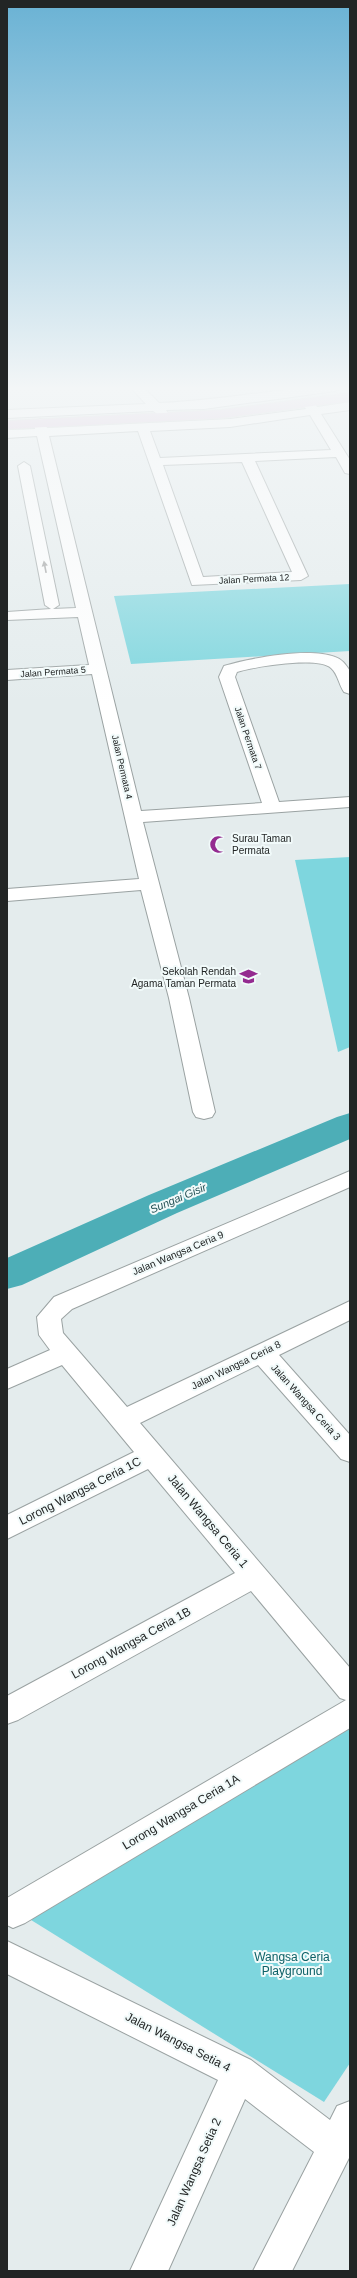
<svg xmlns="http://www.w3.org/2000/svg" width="357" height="2278" viewBox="0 0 357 2278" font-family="Helvetica,sans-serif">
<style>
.green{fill:#7ed6de}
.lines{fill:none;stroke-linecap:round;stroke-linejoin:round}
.river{fill:#4daeb7;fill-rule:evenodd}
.minor-casing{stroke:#9aa2a2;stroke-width:2}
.major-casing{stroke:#c6c6c6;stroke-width:2}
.minor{fill:#fff;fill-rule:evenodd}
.major{fill:#d5b0d2;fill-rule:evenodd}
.oneway{fill:#9c9d9d}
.labels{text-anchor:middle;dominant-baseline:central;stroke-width:4;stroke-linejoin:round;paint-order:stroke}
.far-street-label{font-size:9px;fill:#222525;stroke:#f1fafa}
.poi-label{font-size:10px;fill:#222525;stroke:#f1fafa;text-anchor:start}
.street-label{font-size:10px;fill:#222525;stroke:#f1fafa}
.water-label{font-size:11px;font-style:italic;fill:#275357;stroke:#f1fafa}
.near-street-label{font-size:12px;fill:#222525;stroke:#f1fafa}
.near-park-label{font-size:12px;fill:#0d6167;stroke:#f1fafa}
</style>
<rect width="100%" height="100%" fill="#e4eced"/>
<g class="green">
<path d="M350 584V651L131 664 114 596Z"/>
<path d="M350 857V1047L338 1052 295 860Z"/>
<path d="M350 1716V2063L324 2102 23 1915Z"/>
</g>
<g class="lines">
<path class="river" d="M350 1113V1139L177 1213 22 1285 7 1289V1258L149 1195 337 1117Z"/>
<defs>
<g id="minor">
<path d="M130 387H143L159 403C220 401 280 387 341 387L335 391 204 409 166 410 168 413 162 417 153 411 7 418V410L146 404Z"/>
<path d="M308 399 312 400 317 407 350 402V410L321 414 350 460V474L345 473 336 457 255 461 308 576 301 580 192 585 138 431 49 436 141 811 262 803 219 677 224 666C251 658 309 647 335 657 342 659 346 665 350 671V694L344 692C339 685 338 674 331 668 318 656 254 667 237 672L235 677 279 802 350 797V807L143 822 189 998 215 1112 212 1117 204 1119 196 1117 193 1112 169 998 141 890 7 901V889L139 879 92 674 7 680V670L89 665 78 617 7 620V612L51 609 45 605 18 466 24 462 30 466 59 605 53 609 76 608 37 436 7 438V430L35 429 34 423 40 419 44 420 47 428 230 419 306 409 302 403ZM310 415 331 450 160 458 150 431 230 427ZM242 462 292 572 203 577 163 465Z"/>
<path d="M350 1171V1187L72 1309 61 1319 63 1333 127 1407 350 1301V1320L279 1355 350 1435V1462L341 1459 258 1365 140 1423 350 1668V1728L25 1923 13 1928 7 1925V1898L346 1700 340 1698 251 1591 18 1720 7 1724V1696L235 1573 148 1469 7 1539V1515L134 1452 62 1365 7 1389V1369L50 1350 39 1335 37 1317 54 1297Z"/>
<path d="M7 1941 251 2060 330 2120 337 2106 350 2101V2156L292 2271H253L314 2152 245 2099 168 2271H130L218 2080 7 1974Z"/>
</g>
<path id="major" d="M350 393V401L221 418 7 429V421L221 410Z"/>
</defs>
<use href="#minor" class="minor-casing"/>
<use href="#major" class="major-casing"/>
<use href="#minor" class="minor"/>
<use href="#major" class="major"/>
</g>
<defs><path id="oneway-solid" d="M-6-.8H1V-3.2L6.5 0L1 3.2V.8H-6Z"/></defs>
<use class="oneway" href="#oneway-solid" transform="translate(45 567) rotate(-101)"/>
<linearGradient id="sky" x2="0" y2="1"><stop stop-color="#6ab2d4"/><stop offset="0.55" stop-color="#f3f6f7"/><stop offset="1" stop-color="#f3f6f7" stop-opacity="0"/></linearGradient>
<rect width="357" height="706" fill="url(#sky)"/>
<defs>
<symbol id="mosque-bare" viewBox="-9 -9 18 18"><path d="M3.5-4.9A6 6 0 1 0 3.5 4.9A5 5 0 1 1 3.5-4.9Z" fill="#942b90" stroke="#f1fafa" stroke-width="2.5" paint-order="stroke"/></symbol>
<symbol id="school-bare" viewBox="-9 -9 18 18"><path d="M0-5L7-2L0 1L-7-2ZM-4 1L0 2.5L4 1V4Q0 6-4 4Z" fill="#942b90" stroke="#f1fafa" stroke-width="2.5" paint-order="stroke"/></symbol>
</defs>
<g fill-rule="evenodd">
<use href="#mosque-bare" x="206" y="832" width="25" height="25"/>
<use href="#school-bare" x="236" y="964" width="25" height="25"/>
</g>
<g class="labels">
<g class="far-street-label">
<text transform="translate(254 579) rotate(-3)">Jalan Permata 12</text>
<text transform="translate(53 672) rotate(-4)">Jalan Permata 5</text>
<text transform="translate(248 738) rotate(71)">Jalan Permata 7</text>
<text transform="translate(122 767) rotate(77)">Jalan Permata 4</text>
</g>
<g class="poi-label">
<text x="232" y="838">Surau Taman<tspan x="232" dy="12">Permata</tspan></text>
<text x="236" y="971" text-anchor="end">Sekolah Rendah<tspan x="236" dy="12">Agama Taman Permata</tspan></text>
</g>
<g class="street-label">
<text transform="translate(178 1253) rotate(-23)">Jalan Wangsa Ceria 9</text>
<text transform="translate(236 1365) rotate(-26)">Jalan Wangsa Ceria 8</text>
<text transform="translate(306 1402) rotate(48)">Jalan Wangsa Ceria 3</text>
</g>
<g class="water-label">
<text transform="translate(178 1198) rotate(-23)">Sungai Gisir</text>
</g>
<g class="near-street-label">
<text transform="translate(80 1491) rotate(-27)">Lorong Wangsa Ceria 1C</text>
<text transform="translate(208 1521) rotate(50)">Jalan Wangsa Ceria 1</text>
<text transform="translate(131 1643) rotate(-29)">Lorong Wangsa Ceria 1B</text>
<text transform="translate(181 1812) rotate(-31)">Lorong Wangsa Ceria 1A</text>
<text transform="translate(178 2042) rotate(27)">Jalan Wangsa Setia 4</text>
<text transform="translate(194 2172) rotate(-66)">Jalan Wangsa Setia 2</text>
</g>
<g class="near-park-label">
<text x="292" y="1957">Wangsa Ceria<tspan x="292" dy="14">Playground</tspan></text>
</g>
</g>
<rect width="357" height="2278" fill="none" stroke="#222525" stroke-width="16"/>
</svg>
